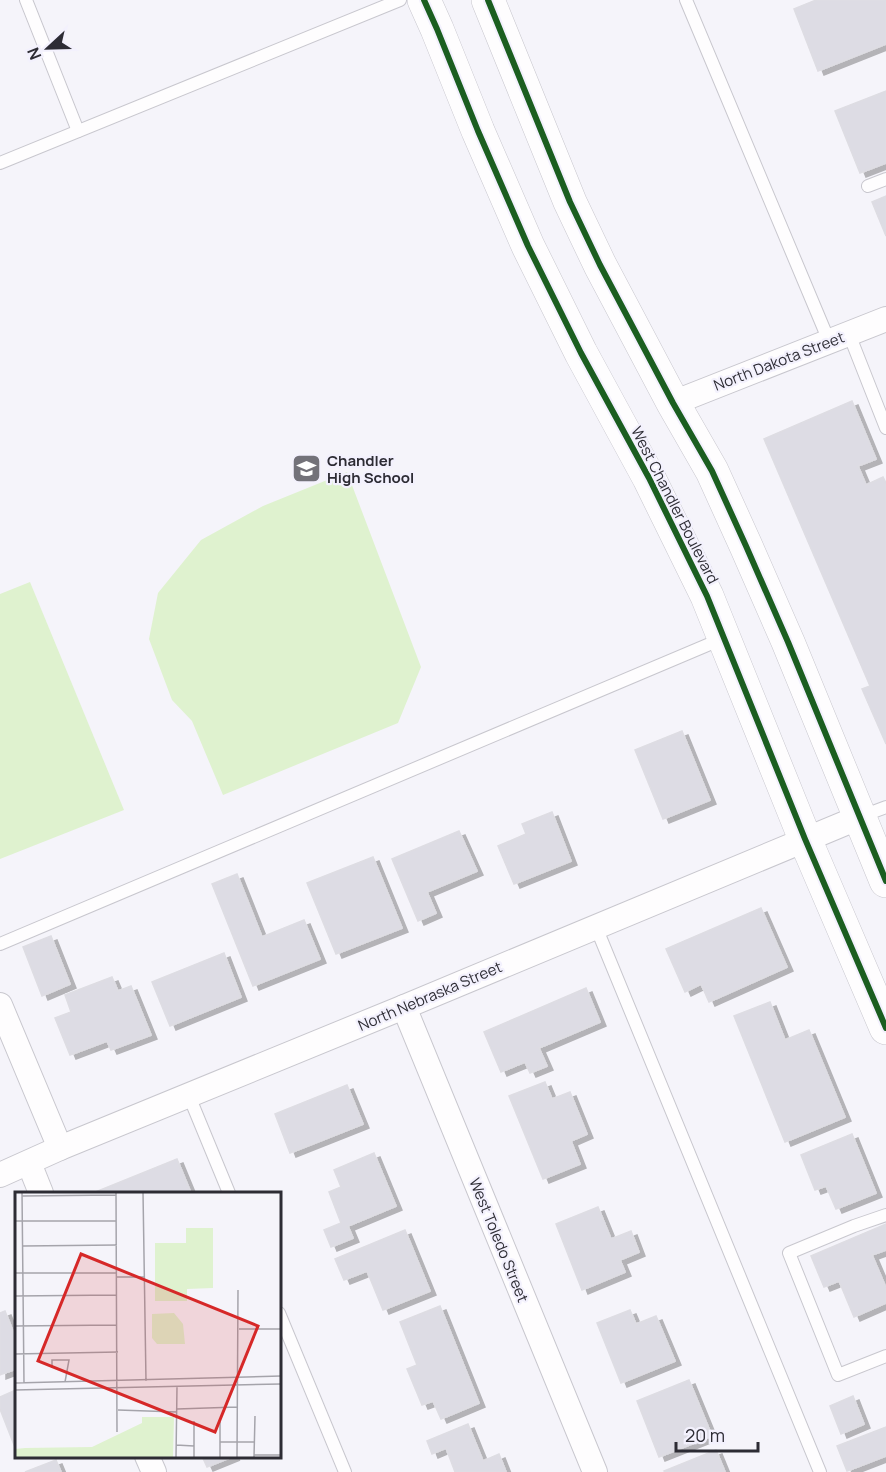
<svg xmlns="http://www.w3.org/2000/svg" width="886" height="1472" viewBox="0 0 886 1472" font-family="Manrope,sans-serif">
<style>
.green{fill:#dff2cf}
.building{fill:#dddce4;stroke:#dedde3;stroke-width:1.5;filter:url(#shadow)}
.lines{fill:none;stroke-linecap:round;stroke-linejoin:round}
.lane-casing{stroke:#c8c7ce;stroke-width:14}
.street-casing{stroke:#c8c7ce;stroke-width:26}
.secondary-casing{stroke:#c8c7ce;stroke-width:34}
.lane{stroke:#fefdfe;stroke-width:12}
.street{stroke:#fefdfe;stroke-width:24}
.secondary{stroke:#fefdfe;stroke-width:33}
.cycleway-casing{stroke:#f3f1fd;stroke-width:10}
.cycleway{stroke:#1b5e20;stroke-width:6}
.labels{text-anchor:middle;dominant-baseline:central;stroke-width:4.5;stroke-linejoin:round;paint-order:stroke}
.street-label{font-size:15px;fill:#2d2c34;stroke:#f3f1fd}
.poi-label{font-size:15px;font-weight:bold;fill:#2d2c34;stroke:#f3f1fd;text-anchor:start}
.inset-road{fill:none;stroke:#a5a4ab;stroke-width:1.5}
.view{fill:#d62828;fill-opacity:0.15;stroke:#d62828;stroke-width:3}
.inset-edge{fill:none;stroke:#2d2c34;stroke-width:3}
</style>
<defs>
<filter id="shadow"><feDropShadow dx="6" dy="4" stdDeviation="0" flood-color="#0004"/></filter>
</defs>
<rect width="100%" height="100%" fill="#f5f4fa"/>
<g class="green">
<path d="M347 472 421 667 398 723 223 795 192 721 172 700 149 639 158 593 201 540 263 506Z"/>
<path d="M30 582 124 810 0 859V594Z"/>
</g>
<g class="building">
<path d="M816 0H886V44L818 71 794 9Z"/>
<path d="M886 91V163L860 173 835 111Z"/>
<path d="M886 196V236L872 202Z"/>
<path d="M852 401 876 459 858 466 866 485 883 477 886 483V744L862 689 870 686 764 439Z"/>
<path d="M682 731 710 800 663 819 635 750Z"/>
<path d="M552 812 571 861 514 884 498 846 526 834 522 824Z"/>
<path d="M459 831 477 871 427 892 436 913 418 921 392 859Z"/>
<path d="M373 857 402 928 336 954 307 883Z"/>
<path d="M237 874 262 937 304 920 320 959 253 986 212 884Z"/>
<path d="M761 908 787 967 709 1002 701 984 685 992 666 949Z"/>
<path d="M51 936 70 984 42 996 23 947Z"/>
<path d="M224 953 241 997 170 1026 152 982Z"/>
<path d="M112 977 118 991 131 986 151 1035 111 1050 107 1041 70 1055 55 1018 71 1012 65 995Z"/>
<path d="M586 988 600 1022 539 1048 547 1066 530 1073 525 1062 501 1072 484 1032Z"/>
<path d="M770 1002 785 1040 809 1030 845 1117 785 1142 734 1016Z"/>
<path d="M545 1082 552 1099 570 1092 587 1134 571 1141 580 1164 543 1179 509 1096Z"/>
<path d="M347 1085 363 1124 290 1153 275 1114Z"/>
<path d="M852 1134 876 1193 836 1209 826 1186 815 1190 801 1155Z"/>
<path d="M374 1153 396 1206 348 1226 353 1238 331 1247 324 1230 341 1223 329 1192 341 1187 334 1170Z"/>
<path d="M177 1159 191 1193H93Z"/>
<path d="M598 1207 611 1239 631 1231 639 1252 620 1260 625 1272 582 1290 556 1224Z"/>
<path d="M886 1224V1250L872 1255 886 1288V1303L854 1317 839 1281 824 1287 811 1256Z"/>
<path d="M405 1230 430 1291 383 1310 367 1271 344 1280 335 1259Z"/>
<path d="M440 1306 479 1403 441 1419 433 1401 422 1405 407 1369 417 1365 400 1322Z"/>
<path d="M630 1310 636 1324 656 1316 675 1361 621 1383 597 1323Z"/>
<path d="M5 1311 16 1339V1369L0 1375V1313Z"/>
<path d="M689 1380 712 1436 659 1457 637 1401Z"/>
<path d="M16 1390V1450L0 1409V1397Z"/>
<path d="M853 1396 864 1424 841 1434 830 1406Z"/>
<path d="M468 1424 483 1461 499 1454 506 1472H455L446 1448 432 1454 427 1441Z"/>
<path d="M886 1427V1456L847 1471 837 1446Z"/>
<path d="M716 1450 725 1472H665L664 1471Z"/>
<path d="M202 1456H234L207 1467Z"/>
<path d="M56 1460 61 1472H25Z"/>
</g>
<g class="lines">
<defs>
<g id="lane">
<path d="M26 0 78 131"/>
<path d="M686 0 829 341"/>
<path d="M0 163 400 0"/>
<path d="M868 186 886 179"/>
<path d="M849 334 886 428"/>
<path d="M862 816 886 807"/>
<path d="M596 927 820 1472"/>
<path d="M0 944 724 638"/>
<path d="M189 1096 229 1193"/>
<path d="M886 1215 854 1226 789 1253 838 1375 886 1356"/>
<path d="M279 1313 345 1472"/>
</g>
<g id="street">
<path d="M673 403 886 319"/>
<path d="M0 1005 60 1148"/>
<path d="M404 1007 595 1472"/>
<path d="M29 1163 41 1193"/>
<path d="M0 1175 60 1148 404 1007 860 817"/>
<path d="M147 1456 154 1472"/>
</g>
<g id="secondary">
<path d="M424 0 437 29 478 131 528 246 581 353 649 478 707 596 805 839 886 1028"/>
<path d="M488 0 570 202 600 265 673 403 712 471 746 546 788 642 886 881"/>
</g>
</defs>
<use href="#lane" class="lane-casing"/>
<use href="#street" class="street-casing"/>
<use href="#secondary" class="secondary-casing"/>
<use href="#lane" class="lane"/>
<use href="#street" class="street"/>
<use href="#secondary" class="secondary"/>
<defs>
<g id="cycleway">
<path d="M424 0 437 29 478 131 528 246 581 353 649 478 707 596 805 839 886 1028"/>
<path d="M488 0 570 202 600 265 673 403 712 471 746 546 788 642 886 881"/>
</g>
</defs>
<use href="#cycleway" class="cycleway-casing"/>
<use href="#cycleway" class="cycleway"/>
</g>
<defs>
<symbol id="school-square" viewBox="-11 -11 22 22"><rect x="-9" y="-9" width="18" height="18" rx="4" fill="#737279" stroke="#f3f1fd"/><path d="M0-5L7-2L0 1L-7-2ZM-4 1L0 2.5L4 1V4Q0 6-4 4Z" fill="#fff"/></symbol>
</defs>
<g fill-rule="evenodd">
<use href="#school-square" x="290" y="452" width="33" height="33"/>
</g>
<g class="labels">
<g class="street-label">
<text transform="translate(779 361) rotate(-21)">North Dakota Street</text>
<text transform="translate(675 505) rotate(63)">West Chandler Boulevard</text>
<text transform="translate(430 996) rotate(-23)">North Nebraska Street</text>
<text transform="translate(499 1240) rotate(68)">West Toledo Street</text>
</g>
<g class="poi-label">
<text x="327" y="460">Chandler<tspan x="327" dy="17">High School</tspan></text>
</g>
</g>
<g transform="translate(15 1192)">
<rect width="266" height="266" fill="#f5f4fa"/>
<path d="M171 36H198V96L172 97V109H140V51H171ZM159 121 168 132 170 152H142L137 146V122ZM127 225H159L158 265H0V257L10 256 77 255 127 231Z" fill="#dff2cf"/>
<path class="inset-road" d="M7 0 9 191M101 0 102 240M128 0 131 189M7 4 101 3M0 29H101M8 54 102 53M0 81H102M102 85H130M0 104 102 103M0 134 102 133M224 137H266M0 162 103 160M37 176V168H54L50 190M0 191 266 184M0 198 266 192M162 217 222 215M103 218 162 220M179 229V265M205 250H239M161 253 179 254M239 263H266M161 265 162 195M205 265V230M222 265 223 98M239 265 240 224"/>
<path class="view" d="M66 62 243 134 200 240 23 169Z"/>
<rect width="266" height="266" class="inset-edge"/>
</g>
<g transform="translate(48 48) rotate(248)" stroke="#f3f1fd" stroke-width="4.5" paint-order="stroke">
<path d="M0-4.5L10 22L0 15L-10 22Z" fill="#2d2c34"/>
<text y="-9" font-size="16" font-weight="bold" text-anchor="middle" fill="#2d2c34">N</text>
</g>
<path d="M676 1442v9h82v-9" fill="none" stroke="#2d2c34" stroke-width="3"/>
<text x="685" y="1442" font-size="18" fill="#2d2c34" stroke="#f3f1fd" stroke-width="4.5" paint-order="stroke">20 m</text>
</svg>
